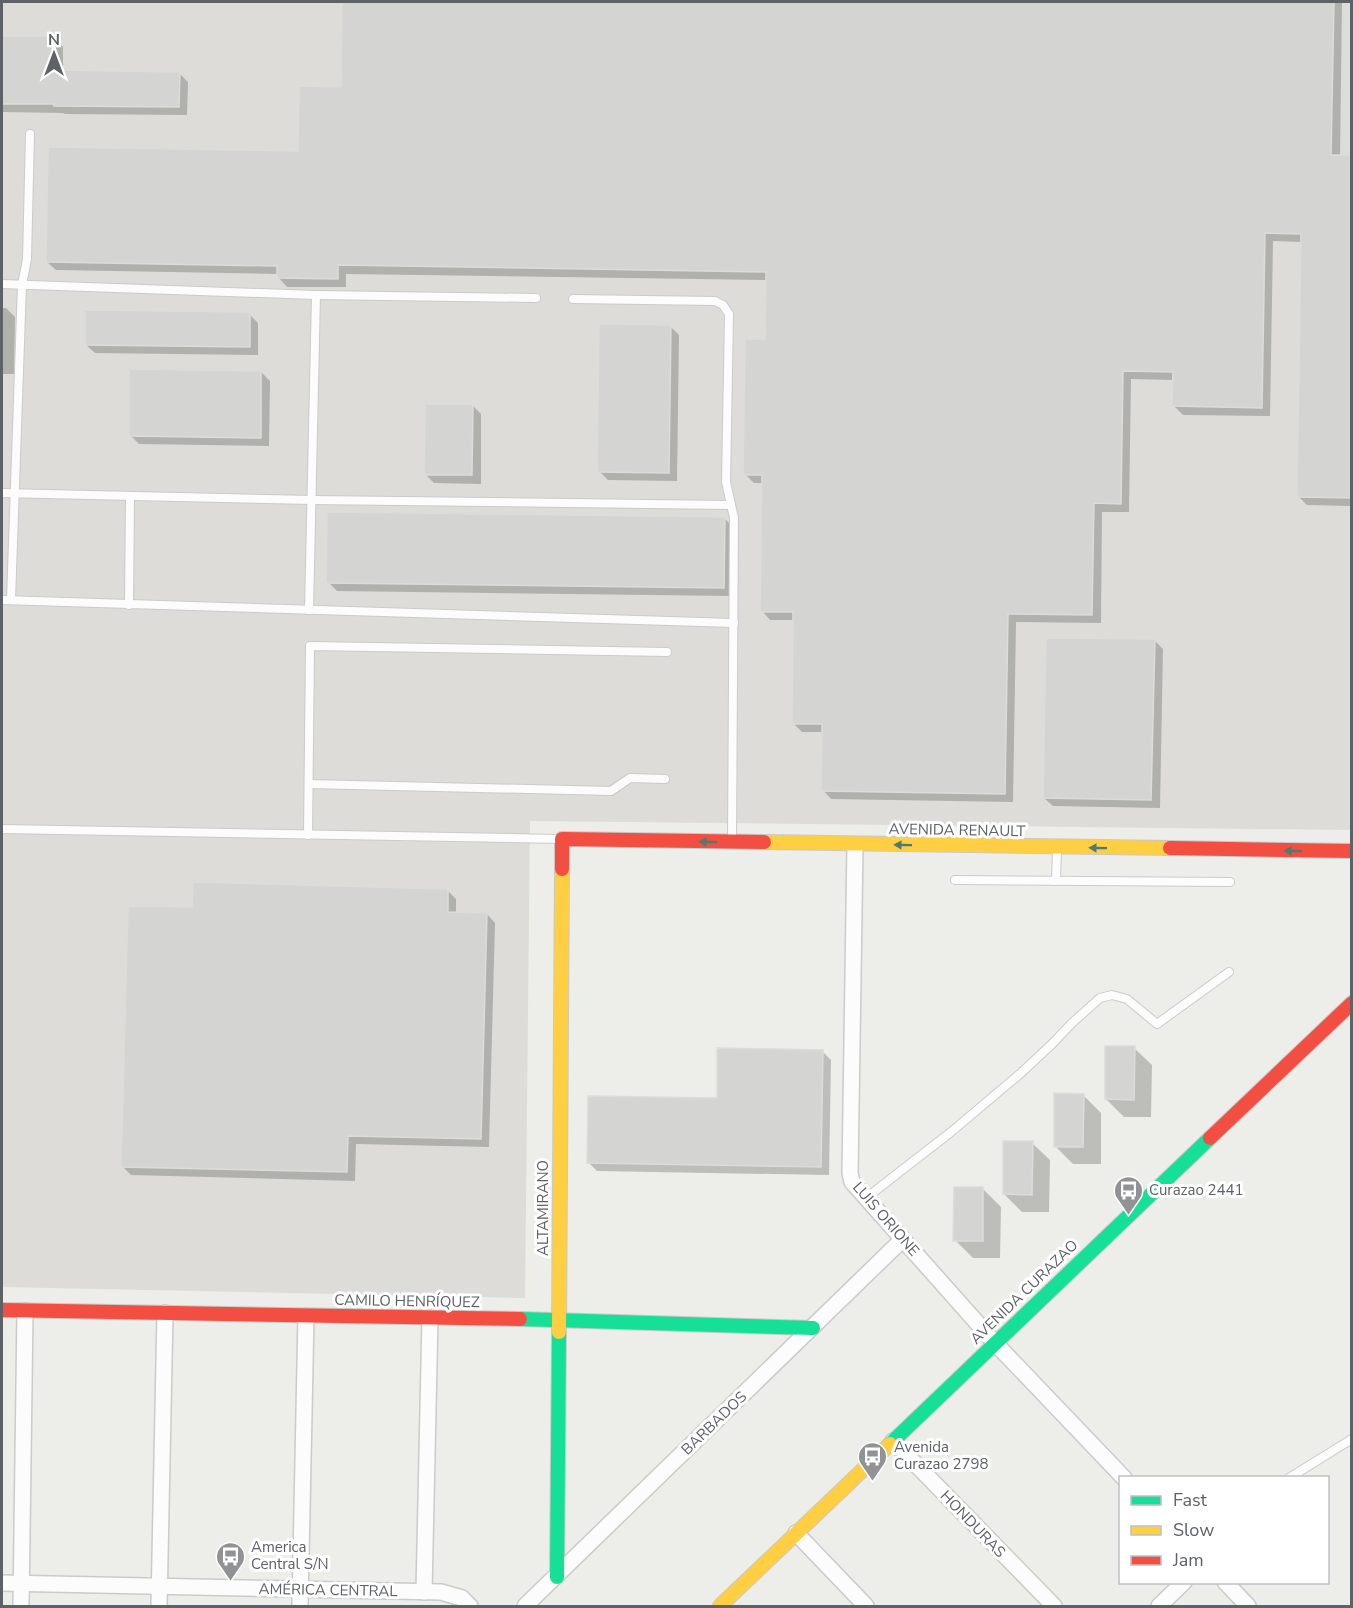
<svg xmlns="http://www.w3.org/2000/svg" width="1353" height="1608" viewBox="0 0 1353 1608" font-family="'Nunito Sans',sans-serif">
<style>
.industrial{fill:#dddcd9}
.shadow{fill:#0003}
.building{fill:#d4d4d2;stroke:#dcdcd8;stroke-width:1.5}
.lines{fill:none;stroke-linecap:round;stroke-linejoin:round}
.lane-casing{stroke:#cacbca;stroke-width:10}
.street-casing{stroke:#cacbca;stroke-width:18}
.fast-casing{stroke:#c9c9c9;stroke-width:16}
.slow-casing{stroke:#c9c9c9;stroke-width:16}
.jam-casing{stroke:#c9c9c9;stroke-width:16}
.lane{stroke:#fcfcfc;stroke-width:8}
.street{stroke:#fcfcfc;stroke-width:15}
.fast{stroke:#16e098;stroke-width:14}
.slow{stroke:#ffcf43;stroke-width:14}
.jam{stroke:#f24e42;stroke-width:14}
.oneway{fill:#507a70}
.labels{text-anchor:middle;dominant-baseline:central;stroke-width:6;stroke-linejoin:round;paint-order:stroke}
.street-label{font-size:15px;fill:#5e6166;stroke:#fff}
.poi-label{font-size:15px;fill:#5e6166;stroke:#fff;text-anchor:start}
</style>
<rect width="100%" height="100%" fill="#edede9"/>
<path class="industrial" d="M2 2H1351L1352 828 1350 830 530 821 525 1298 2 1287Z"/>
<g class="shadow">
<path d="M344 2H1342L1340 157H1352V512L1351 506 1307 505 1298 496 1303 242 1273 241 1270 416 1183 415 1174 406V380L1131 379 1129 512H1102L1101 623 1016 622 1013 802 831 799 823 790 824 732H802L793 723 795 620H770L762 611 764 483H754L745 474 766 340 767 280 346 274V287H287L279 278V274L56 270 47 262 299 153 342 88Z"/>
<path d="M2 37 55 38 63 47V72L179 73 188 82 187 115 65 114 63 113 2 112Z"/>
<path d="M2 308H6L15 317 14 374H2Z"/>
<path d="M249 314 258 323V355L95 353 86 345Z"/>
<path d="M670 326 679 335 677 481 608 480 599 471Z"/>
<path d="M261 372 270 381 269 446 139 444 130 435Z"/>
<path d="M473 406 481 414V484L434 483 425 474Z"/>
<path d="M724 518 733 527 732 596 337 591 328 582Z"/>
<path d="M1154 640 1163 649 1160 808 1053 806 1044 798Z"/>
<path d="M448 891 456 899V914H487L495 923 489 1147 356 1144 355 1181 131 1175 122 1166 194 909Z"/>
<path d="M1134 1048 1152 1065 1151 1117H1124L1106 1099Z"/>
<path d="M822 1051 831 1060 829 1175 597 1171 588 1162 718 1099Z"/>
<path d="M1083 1095 1101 1113V1164H1073L1055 1146Z"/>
<path d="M1032 1143 1050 1160 1049 1212H1022L1004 1194Z"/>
<path d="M983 1189 1001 1207 1000 1258H973L955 1240Z"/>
</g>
<g class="building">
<path d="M342 2H1334L1331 155H1352V498L1297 497 1301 234 1265 233 1262 408 1172 406 1173 372 1123 371 1121 504 1094 503 1092 615 1008 614 1005 794 821 791 822 724H792L793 612H760L762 475H743L745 339H765L766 272 338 265V279L277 278V266L46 262 48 147 298 151 299 86 341 87Z"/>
<path d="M2 36H55V70L180 72 179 107 54 106V104H2Z"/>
<path d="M85 310 250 312V347L85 345Z"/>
<path d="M599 324 671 325 669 473 597 472Z"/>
<path d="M129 369 261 371V438L129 436Z"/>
<path d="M425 404H473L472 475H424Z"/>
<path d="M327 512 725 517 724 588 326 583Z"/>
<path d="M1046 638 1155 639 1151 800 1043 798Z"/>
<path d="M193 882 448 889V912L487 913 481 1139 348 1136 347 1172 121 1167 128 906 192 907Z"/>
<path d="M1105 1046H1135L1134 1100 1105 1099Z"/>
<path d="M717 1048 823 1050 821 1167 587 1163 588 1096 717 1098Z"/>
<path d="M1054 1093 1084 1094 1083 1147H1054Z"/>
<path d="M1003 1141H1033L1032 1195 1003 1194Z"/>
<path d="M954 1187H983V1241H953Z"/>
</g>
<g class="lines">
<defs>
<g id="lane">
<path d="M2 284 316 295 536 298"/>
<path d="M573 299 715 301 723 305 729 314 726 482 734 518 732 840"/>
<path d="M2 493 312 500 731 505"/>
<path d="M2 600 734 623"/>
<path d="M11 600 22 285 27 259 30 134"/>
<path d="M129 605 130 496"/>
<path d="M309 610 316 295"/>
<path d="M309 784 611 791 630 778 665 779"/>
<path d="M2 829 561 839"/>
<path d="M308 835 310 646 667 652"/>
<path d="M955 880 1230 882"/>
<path d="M1056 881 1057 849"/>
<path d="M866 1198 951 1132 1021 1073 1052 1044 1072 1023 1100 998 1112 995 1127 999 1157 1024 1229 972"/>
<path d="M1289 1478 1352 1439"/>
</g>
<g id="street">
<path d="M855 845 850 1173 852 1182 995 1343 1124 1478"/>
<path d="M893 1441 1054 1606"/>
<path d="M796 1533 866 1606"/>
<path d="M1225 1582 1248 1606"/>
<path d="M2 1583 441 1592 462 1598 470 1606"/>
<path d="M424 1592 430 1318"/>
<path d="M21 1606 25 1311"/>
<path d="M159 1606 165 1313"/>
<path d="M300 1606 306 1316"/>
<path d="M525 1606 903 1239"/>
<path d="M1159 1606 1184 1582"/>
</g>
<g id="fast">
<path d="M520 1319 813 1328"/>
<path d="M890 1444 1210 1138"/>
<path d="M557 1577 559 1332"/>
</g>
<g id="slow">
<path d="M764 842 1170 848"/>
<path d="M559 1332 562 869"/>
<path d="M720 1606 890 1444"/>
</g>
<g id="jam">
<path d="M1170 848 1352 851"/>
<path d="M562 869V839L764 842"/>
<path d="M1210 1138 1352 1003"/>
<path d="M2 1310 520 1319"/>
</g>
</defs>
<use href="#lane" class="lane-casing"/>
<use href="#street" class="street-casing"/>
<use href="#fast" class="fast-casing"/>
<use href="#slow" class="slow-casing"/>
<use href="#jam" class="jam-casing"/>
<use href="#lane" class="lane"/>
<use href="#street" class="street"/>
<use href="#fast" class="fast"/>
<use href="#slow" class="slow"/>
<use href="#jam" class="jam"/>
</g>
<defs><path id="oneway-solid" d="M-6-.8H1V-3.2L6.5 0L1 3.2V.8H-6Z" transform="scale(1.5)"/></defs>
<g class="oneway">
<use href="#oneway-solid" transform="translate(708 842) rotate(-179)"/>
<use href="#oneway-solid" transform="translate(903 845) rotate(-179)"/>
<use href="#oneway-solid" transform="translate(1098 848) rotate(-179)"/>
<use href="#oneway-solid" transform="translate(1293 851) rotate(-179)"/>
</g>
<defs>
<symbol id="bus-pin" viewBox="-11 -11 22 30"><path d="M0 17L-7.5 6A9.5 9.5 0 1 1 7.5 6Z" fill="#909294" stroke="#fff"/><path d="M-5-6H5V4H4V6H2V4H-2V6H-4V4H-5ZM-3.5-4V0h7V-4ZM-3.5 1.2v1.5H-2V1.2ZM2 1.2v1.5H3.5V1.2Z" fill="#fff"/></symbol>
</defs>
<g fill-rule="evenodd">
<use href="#bus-pin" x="1112" y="1174" width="33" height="45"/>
<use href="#bus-pin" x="856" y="1440" width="33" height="45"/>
<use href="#bus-pin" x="214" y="1540" width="33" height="45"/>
</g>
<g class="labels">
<g class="street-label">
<text transform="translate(957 830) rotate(1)">AVENIDA RENAULT</text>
<text transform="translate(543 1208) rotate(-90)">ALTAMIRANO</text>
<text transform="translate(886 1219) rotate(49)">LUIS ORIONE</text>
<text transform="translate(1024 1292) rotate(-44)">AVENIDA CURAZAO</text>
<text transform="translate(407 1301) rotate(1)">CAMILO HENRÍQUEZ</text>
<text transform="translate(714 1423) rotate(-44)">BARBADOS</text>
<text transform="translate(973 1524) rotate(46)">HONDURAS</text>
<text transform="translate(328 1590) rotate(1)">AMÉRICA CENTRAL</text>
</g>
<g class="poi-label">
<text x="1149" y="1190">Curazao 2441</text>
<text x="894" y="1447">Avenida<tspan x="894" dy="17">Curazao 2798</tspan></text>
<text x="251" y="1547">America<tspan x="251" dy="17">Central S/N</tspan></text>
</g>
</g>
<rect width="1353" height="1608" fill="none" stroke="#5e6166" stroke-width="6"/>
<rect x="1119" y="1476" width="210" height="108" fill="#ffffff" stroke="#bfc0c2" stroke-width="1.5"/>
<rect x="1131" y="1496" width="30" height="9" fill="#16e098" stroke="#bfc0c2" stroke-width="1.5"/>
<text x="1173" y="1506" font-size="18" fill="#5e6166">Fast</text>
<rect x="1131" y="1526" width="30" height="9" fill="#ffcf43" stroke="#bfc0c2" stroke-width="1.5"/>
<text x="1173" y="1536" font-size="18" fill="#5e6166">Slow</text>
<rect x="1131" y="1556" width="30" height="9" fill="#f24e42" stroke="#bfc0c2" stroke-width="1.5"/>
<text x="1173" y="1566" font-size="18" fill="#5e6166">Jam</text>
<g transform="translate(54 54)" stroke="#ffffff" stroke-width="4.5" paint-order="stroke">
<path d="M0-4.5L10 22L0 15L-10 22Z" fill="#5e6166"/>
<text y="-9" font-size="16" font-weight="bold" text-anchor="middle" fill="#5e6166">N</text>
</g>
</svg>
